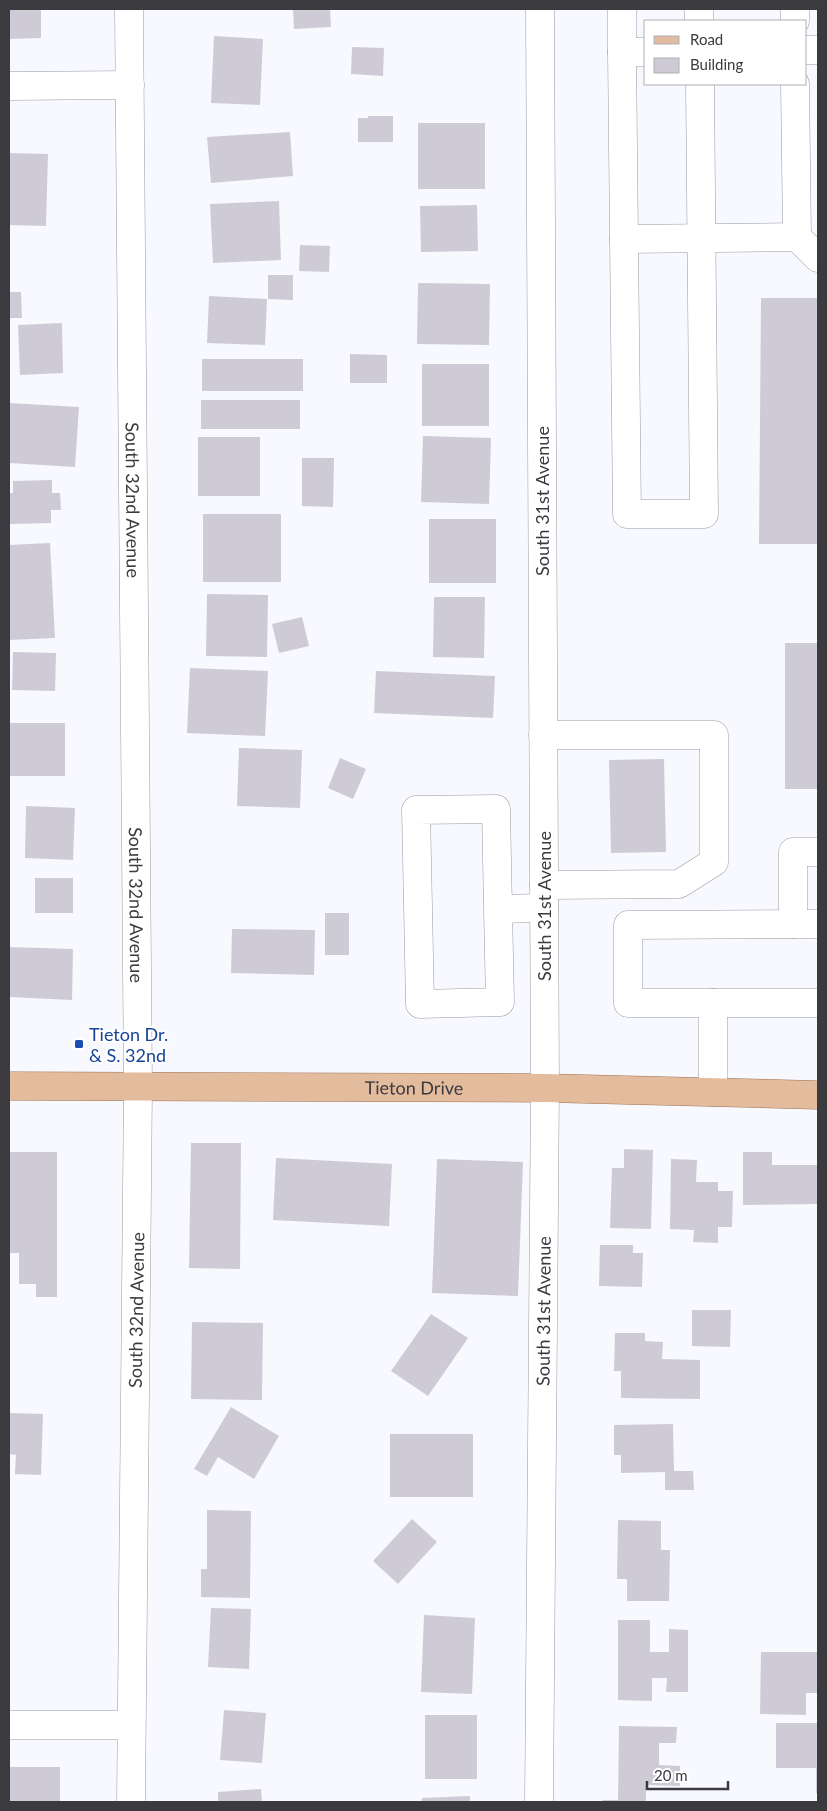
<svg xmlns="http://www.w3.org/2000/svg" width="827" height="1811" viewBox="0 0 827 1811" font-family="Lato,sans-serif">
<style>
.building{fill:#cecbd6}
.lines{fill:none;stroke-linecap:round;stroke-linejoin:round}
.minor-casing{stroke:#9a99a4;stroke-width:29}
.major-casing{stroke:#9c7253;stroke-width:29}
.minor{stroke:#fff;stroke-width:28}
.major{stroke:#e3bc9e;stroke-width:28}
.transit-dot{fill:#1a4fb4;stroke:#fff;stroke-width:2}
.labels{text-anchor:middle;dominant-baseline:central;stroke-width:4;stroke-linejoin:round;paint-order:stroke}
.street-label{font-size:18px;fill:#3b3a3f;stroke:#fff}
.transit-label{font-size:18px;fill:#164399;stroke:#fff;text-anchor:start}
</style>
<rect width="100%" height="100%" fill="#f8f8ff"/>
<g class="building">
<path d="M9 9H41V38L9 39Z"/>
<path d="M293 9H330L331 27 294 29Z"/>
<path d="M214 36 263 39 260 105 211 103Z"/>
<path d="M352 47 384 48 383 76 351 74Z"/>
<path d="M368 116H393V142H358V118H368Z"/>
<rect x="418" y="123" width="67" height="66"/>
<path d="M290 132 293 176 211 183 207 137Z"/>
<path d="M9 153 48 154 46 226 9 225Z"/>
<path d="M279 201 281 260 213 263 210 204Z"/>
<path d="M477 205 478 251 421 252 420 206Z"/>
<path d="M300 245 330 246 329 272 299 271Z"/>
<path d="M268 275H293V300L268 299Z"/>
<path d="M418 283 490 284 489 345 417 344Z"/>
<path d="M9 292H21L22 318H9Z"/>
<path d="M209 296 267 299 265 345 207 343Z"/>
<path d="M761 298H818V544H759Z"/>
<path d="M62 323 63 373 20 375 18 325Z"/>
<path d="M350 354 387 355V383H350Z"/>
<rect x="202" y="359" width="101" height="32"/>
<rect x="422" y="364" width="67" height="62"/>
<rect x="201" y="400" width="99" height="29"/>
<path d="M9 403 79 407 75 467 9 463Z"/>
<path d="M423 436 491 438 489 504 421 502Z"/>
<rect x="198" y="437" width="62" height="59"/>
<path d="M302 458H334L333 507 302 506Z"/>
<path d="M52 480V493H60L61 510H51V523L10 524 9 493H13V481Z"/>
<rect x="203" y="514" width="78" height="68"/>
<rect x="429" y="519" width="67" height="64"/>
<path d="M50 543 55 638 9 640V545Z"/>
<path d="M207 594 268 595 267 657 206 656Z"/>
<path d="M434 597H485L484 658 433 657Z"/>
<path d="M302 617 309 646 279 653 272 624Z"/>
<rect x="785" y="643" width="33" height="146"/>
<path d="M13 652 56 653 55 691 12 690Z"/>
<path d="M190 668 268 671 265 736 187 733Z"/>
<path d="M376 671 495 676 493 718 374 713Z"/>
<rect x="9" y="723" width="56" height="53"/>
<path d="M239 748 302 750 300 808 237 806Z"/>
<path d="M340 758 366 769 353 799 328 788Z"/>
<path d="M664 759 666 852 611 853 609 760Z"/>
<path d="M26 806 75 808 73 860 25 858Z"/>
<rect x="35" y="878" width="38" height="35"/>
<rect x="325" y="913" width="24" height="42"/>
<path d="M232 929 315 930 314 975 231 973Z"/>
<path d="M9 947 73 949 72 1000 9 997Z"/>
<path d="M191 1143H241L240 1269 189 1268Z"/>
<path d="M624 1149 653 1150 651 1229 610 1228 612 1168H624Z"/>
<path d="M9 1152H57V1297H36V1284H19V1253H9Z"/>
<path d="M743 1152H772V1165H818V1204L743 1205Z"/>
<path d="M276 1158 392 1164 389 1226 273 1220Z"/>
<path d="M437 1159 523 1162 518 1296 432 1293Z"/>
<path d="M671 1159 697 1160 696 1182H718V1191H733L732 1227H718V1243L693 1242 694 1230 670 1229Z"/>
<path d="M600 1245H633V1253H643L642 1287 599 1286Z"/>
<path d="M692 1310H731L730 1347 692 1346Z"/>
<path d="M431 1314 468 1338 428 1396 391 1371Z"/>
<path d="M192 1322 263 1323 262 1400 191 1399Z"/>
<path d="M615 1333H645V1341L663 1342 662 1359 700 1360V1399L621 1398V1371H614Z"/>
<path d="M231 1407 279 1436 254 1479 218 1457 207 1476 194 1469Z"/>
<path d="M9 1413 43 1414 41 1475 15 1474 16 1455 9 1454Z"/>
<path d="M673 1424 674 1471H693L694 1490H665V1472L621 1473V1455H614V1425Z"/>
<rect x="390" y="1434" width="83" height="63"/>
<path d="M207 1510 251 1511 250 1598 201 1597V1569H207Z"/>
<path d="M412 1519 437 1542 398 1584 373 1561Z"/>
<path d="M618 1520 661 1521V1550H670L669 1601H627V1579H617Z"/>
<path d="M211 1608 251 1609 249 1669 208 1667Z"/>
<path d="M424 1615 475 1618 472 1694 421 1692Z"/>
<path d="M618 1620H650V1652H669V1629L688 1630V1692H666L667 1678H652V1701L618 1700Z"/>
<path d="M761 1652H818V1693H806V1715L760 1714Z"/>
<path d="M224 1710 266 1713 262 1763 220 1760Z"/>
<rect x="425" y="1715" width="52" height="64"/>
<path d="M776 1723H818V1793H816V1768H776Z"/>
<path d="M619 1726 677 1727 676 1743H659V1765L680 1766V1786L646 1785V1802H602V1800H618Z"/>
<rect x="9" y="1767" width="51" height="35"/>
<path d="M261 1789 262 1802H218V1792Z"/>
<path d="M470 1796V1802H422V1798Z"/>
</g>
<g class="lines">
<defs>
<g id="minor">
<path id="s1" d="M129 9 138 1088 131 1802"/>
<path d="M622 9V52H646"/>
<path d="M699 9V21"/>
<path d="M795 9V21"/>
<path d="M806 50H818"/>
<path d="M622 52 624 239 797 237 795 84"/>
<path d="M9 86 130 85"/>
<path d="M797 237 818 258"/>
<path d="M624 239 627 514H704L700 84"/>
<path d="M543 735H714V862L679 884 544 885"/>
<path d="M498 909 496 809 416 810 420 1004 500 1002 498 909 544 908"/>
<path d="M793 924V852H818"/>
<path d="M818 924 628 925V1003H818"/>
<path d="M713 1003V1092"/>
<path d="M9 1725H131"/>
<path id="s2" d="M539 1802 545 1088 540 9"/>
</g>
<g id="major">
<path id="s3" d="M9 1086 545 1088 818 1095"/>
</g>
</defs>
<use href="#minor" class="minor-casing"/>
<use href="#major" class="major-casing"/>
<use href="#minor" class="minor"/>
<use href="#major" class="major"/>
</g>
<rect class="transit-dot" x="74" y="1039" width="10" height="10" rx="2.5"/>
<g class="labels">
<g class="street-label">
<text stroke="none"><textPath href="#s1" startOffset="491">South 32nd Avenue</textPath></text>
<text transform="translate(542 501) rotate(-90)">South 31st Avenue</text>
<text stroke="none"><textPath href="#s1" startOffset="896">South 32nd Avenue</textPath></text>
<text transform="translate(544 906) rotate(-90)">South 31st Avenue</text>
<text stroke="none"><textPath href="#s3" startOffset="405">Tieton Drive</textPath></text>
<text transform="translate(136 1310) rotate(-89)">South 32nd Avenue</text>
<text stroke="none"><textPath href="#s2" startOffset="491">South 31st Avenue</textPath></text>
</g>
<g class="transit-label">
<text x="89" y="1034">Tieton Dr.<tspan x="89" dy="21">&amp; S. 32nd</tspan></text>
</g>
</g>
<rect width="827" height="1811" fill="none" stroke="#3b3a3f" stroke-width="20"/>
<rect x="644" y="20" width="162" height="65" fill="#ffffff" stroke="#b1b0b2"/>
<rect x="654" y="36" width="25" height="8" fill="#e3bc9e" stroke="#b1b0b2"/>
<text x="690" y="45" font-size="15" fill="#3b3a3f">Road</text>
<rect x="654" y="58" width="25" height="15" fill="#cecbd6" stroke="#b1b0b2"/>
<text x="690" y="70" font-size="15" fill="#3b3a3f">Building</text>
<path d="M647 1781v8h81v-8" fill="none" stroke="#3b3a3f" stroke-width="2.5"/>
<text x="654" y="1781" font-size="15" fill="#3b3a3f" stroke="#ffffff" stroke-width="4" paint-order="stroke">20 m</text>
</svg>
